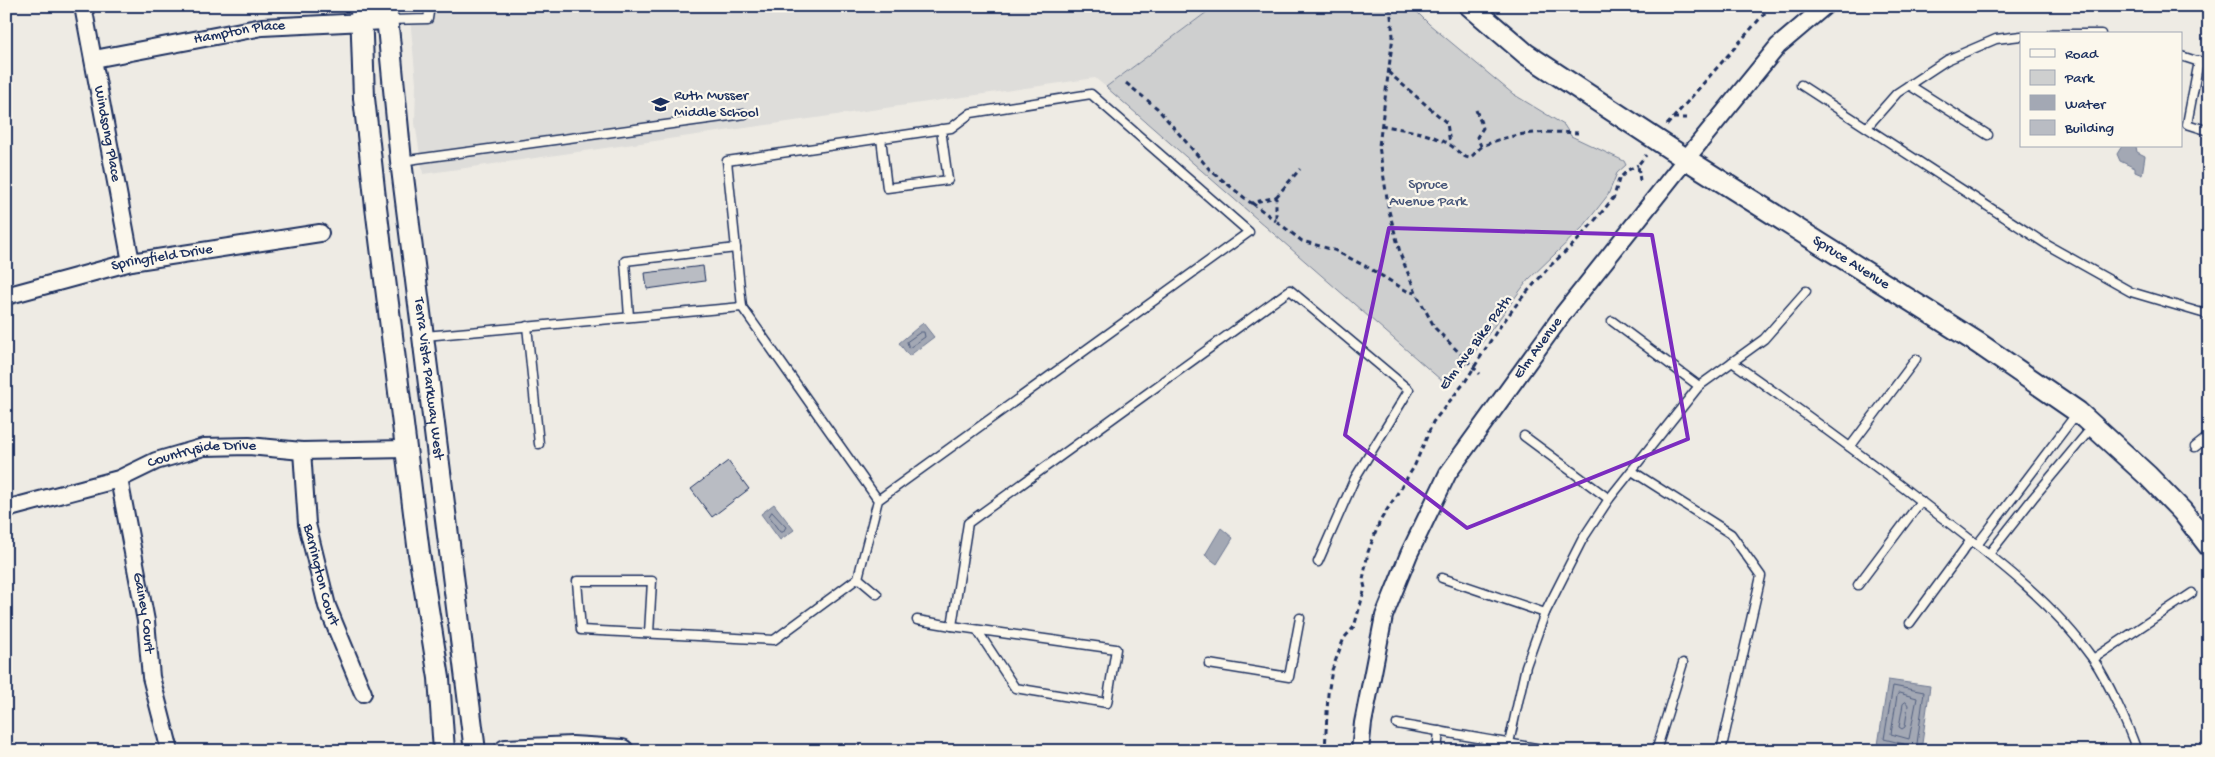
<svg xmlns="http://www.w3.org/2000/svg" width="2215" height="757" viewBox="0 0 2215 757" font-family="'Gochi Hand',sans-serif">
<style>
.built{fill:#deddda}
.green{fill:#cecfcf;stroke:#747f96}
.water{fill:#a3a8b4;stroke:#6d7892}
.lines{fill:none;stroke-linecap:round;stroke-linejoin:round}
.shore{stroke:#515f80;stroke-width:1}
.building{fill:#b9bcc3;stroke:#1b2f5e}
.service-casing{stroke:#1b2f5e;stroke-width:11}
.minor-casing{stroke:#1b2f5e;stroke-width:20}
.tertiary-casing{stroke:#1b2f5e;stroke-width:24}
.secondary-casing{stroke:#1b2f5e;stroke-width:26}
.path{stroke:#1b2f5e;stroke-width:3;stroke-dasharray:5 4;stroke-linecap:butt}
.service{stroke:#fbf7ec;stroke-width:8}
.minor{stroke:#fbf7ec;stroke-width:16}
.tertiary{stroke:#fbf7ec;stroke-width:20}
.secondary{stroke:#fbf7ec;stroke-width:22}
.marked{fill:none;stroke:#7b2cbf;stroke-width:4;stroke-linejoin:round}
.labels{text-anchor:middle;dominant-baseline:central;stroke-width:4.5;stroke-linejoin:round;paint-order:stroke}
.street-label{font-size:15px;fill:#1b2f5e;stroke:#fbf7ec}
.poi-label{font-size:15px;fill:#1b2f5e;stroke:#fbf7ec;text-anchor:start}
.park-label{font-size:15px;fill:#48577a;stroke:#fbf7ec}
</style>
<rect width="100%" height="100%" fill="#eeebe4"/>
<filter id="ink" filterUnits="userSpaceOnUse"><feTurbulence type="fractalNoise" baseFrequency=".02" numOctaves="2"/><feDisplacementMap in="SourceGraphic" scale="10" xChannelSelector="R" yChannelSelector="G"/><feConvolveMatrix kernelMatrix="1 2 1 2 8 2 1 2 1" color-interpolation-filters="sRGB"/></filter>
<g filter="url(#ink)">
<path class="built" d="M409 6H1215L1106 87 1095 78 423 174 415 123 416 83Z"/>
<path class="green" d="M1215 6H1411L1429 24 1513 94 1564 125 1571 136 1624 161 1626 165 1617 173 1608 195 1583 227 1528 280 1449 387 1106 87Z"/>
<g class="water">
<path d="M2122 146H2136L2137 152 2145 156 2142 175 2135 172V168L2120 161 2117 154Z"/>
<path d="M923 323 934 337 909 356 899 343Z"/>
<path d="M774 504 794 530 780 540 761 514Z"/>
<path d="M1221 528 1233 538 1217 564 1205 555Z"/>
<path d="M1888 680 1930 686 1921 751 1878 745Z"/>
</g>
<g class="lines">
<g class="shore">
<path d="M921 332H924L925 337 909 348 907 342Z"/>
<path d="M772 512 786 527 783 532H780L769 517Z"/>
<path d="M1899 693 1917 698 1909 739 1891 734 1897 696Z"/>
<path d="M1906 702 1908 705 1905 727 1902 729 1899 727 1903 704Z"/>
<path d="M1908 751 1904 744 1884 739 1893 686 1924 692 1916 751"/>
</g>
</g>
<g class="building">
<path d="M703 266 705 281 647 289 645 273Z"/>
<path d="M728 461 749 489 712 517 691 489Z"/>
</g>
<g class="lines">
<defs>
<g id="service">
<path d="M388 20 428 19 430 6"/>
<path d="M2051 34H2101"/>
<path d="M2181 56 2209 65"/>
<path d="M2199 61 2187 124 2209 131"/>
<path d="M1801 85 2049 246 2131 292 2209 315"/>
<path d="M1909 85 1988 135"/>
<path d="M1867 127 1897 93 1947 60 1996 39 2021 36"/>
<path d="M881 138 887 188 948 180 941 129"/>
<path d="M401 161 745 114"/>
<path d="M629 317 625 261 736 248"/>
<path d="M1612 321 1699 386"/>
<path d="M527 326 539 444"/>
<path d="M425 336 742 307"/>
<path d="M1732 362C1798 408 1863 456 1927 506 1986 552 2049 597 2093 659 2108 681 2128 725 2137 751"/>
<path d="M1524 436 1609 499"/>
<path d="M1850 447 1916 359"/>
<path d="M2195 447 2209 436"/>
<path d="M1632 471 1731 534 1761 576 1721 751"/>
<path d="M1977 545 2077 413"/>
<path d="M1989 554 2033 498 2093 426"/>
<path d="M858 578 877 594"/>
<path d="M1442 578 1545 613"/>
<path d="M1858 585 1921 501"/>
<path d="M917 620 952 626 968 523 1290 290 1409 390 1355 478 1318 562"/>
<path d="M1910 623 1971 540"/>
<path d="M952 626 1116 649 1107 703 1015 688 977 630"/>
<path d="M649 633 652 581H577L581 630 774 640 858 578 878 500 742 307 727 161 951 128 971 113 1091 94 1249 232 878 500"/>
<path d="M2093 659 2192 593"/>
<path d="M1209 664 1289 677 1300 618"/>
<path d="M1397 724 1553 751"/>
<path d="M1509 743 1526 666 1545 613 1582 540 1609 499 1699 386 1764 339 1806 291"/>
<path d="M1437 751 1439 731"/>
<path d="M1656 751 1683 663"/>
</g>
<g id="minor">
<path id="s1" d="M83 6 131 262"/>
<path id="s2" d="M94 59 262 27 386 21"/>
<path id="s3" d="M6 296 131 262 320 233"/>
<path id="s4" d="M302 451 307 524 327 606 363 693"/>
<path id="s5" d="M119 479 146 621 151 677 169 747"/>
<path id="s6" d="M6 509 119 479 156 461 204 447 249 446 302 451 406 449"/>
<path id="s7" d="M1360 751 1363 723 1384 616 1409 554 1448 473 1563 314 1686 159 1778 46 1825 6"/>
</g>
<g id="tertiary">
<path d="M361 6 364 98 376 207 419 553 439 678 444 751"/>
<path id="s8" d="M386 6 401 161 475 751"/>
<path id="s9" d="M1470 6 1526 54 1686 159 1978 343 2078 412 2148 476 2182 511 2209 546"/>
</g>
<path id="secondary" d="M506 751 572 748 622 751"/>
</defs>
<use href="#service" class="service-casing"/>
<use href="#minor" class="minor-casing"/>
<use href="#tertiary" class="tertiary-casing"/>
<use href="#secondary" class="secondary-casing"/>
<g class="path">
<path d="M1390 6 1393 36 1379 146 1389 211 1401 256 1416 293 1435 328 1480 374"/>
<path d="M1388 72 1447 123 1450 144"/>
<path d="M1126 83 1157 108 1210 170 1251 203 1276 197V221L1302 241 1334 250 1367 267 1407 291 1415 293"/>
<path d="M1476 110 1483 128 1477 137 1481 146"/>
<path d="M1673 118H1688"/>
<path d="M1381 125C1403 130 1430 132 1450 145 1457 149 1460 156 1469 158 1475 155 1478 148 1483 146 1512 132 1547 131 1578 133"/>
<path d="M1667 125 1771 6"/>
<path d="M1640 181 1638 165 1646 155"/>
<path d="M1276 197 1300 169"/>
<path d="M1252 203 1276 221"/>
<path d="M1325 751 1328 694 1332 670 1344 638 1354 627 1365 588 1363 580 1368 552 1380 521 1414 467 1433 422 1465 382 1496 332 1519 301 1551 265 1577 241 1602 212 1614 197 1619 179 1628 170 1638 165"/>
</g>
<use href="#service" class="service"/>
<use href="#minor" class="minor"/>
<use href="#tertiary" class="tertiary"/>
<use href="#secondary" class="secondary"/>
</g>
</g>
<path class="marked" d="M1389 228 1652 235 1688 439 1467 528 1345 435Z"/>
<defs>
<symbol id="school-bare" viewBox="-9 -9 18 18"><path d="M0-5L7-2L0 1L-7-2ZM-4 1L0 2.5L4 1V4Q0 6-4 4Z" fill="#1b2f5e" stroke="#fbf7ec" stroke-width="2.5" paint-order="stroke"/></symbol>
</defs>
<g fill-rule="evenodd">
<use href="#school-bare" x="648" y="92" width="25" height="25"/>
</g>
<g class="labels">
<g class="street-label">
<text stroke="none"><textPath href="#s2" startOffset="148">Hampton Place</textPath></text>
<text stroke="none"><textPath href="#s1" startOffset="130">Windsong Place</textPath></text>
<text stroke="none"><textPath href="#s3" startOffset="161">Springfield Drive</textPath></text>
<text stroke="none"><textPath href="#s9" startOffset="460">Spruce Avenue</textPath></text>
<text transform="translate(1476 343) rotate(-54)">Elm Ave Bike Path</text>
<text stroke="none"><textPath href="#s7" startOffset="448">Elm Avenue</textPath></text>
<text stroke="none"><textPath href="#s8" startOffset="375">Terra Vista Parkway West</textPath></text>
<text stroke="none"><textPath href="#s6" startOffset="205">Countryside Drive</textPath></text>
<text stroke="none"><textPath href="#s4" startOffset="126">Barrington Court</textPath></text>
<text stroke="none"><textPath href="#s5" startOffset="136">Gainey Court</textPath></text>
</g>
<g class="poi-label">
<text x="674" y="96">Ruth Musser<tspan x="674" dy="17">Middle School</tspan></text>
</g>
<g class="park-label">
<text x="1428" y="185">Spruce<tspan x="1428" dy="17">Avenue Park</tspan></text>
</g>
</g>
<rect width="2215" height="757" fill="none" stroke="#fbf7ec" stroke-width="25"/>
<rect x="12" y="12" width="2190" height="732" fill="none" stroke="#1b2f5e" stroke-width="2" filter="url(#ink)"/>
<rect x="2020" y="32" width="162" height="115" fill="#fbf7ec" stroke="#a1a7b3"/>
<rect x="2030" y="49" width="25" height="8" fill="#fbf7ec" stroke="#a1a7b3"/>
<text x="2065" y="58" font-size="15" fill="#1b2f5e">Road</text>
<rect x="2030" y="70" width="25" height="15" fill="#cecfcf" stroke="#a1a7b3"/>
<text x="2065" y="82" font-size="15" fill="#1b2f5e">Park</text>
<rect x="2030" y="95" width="25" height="15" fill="#a3a8b4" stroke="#a1a7b3"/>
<text x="2065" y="108" font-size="15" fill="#1b2f5e">Water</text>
<rect x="2030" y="120" width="25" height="15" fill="#b9bcc3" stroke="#a1a7b3"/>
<text x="2065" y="132" font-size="15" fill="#1b2f5e">Building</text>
</svg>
